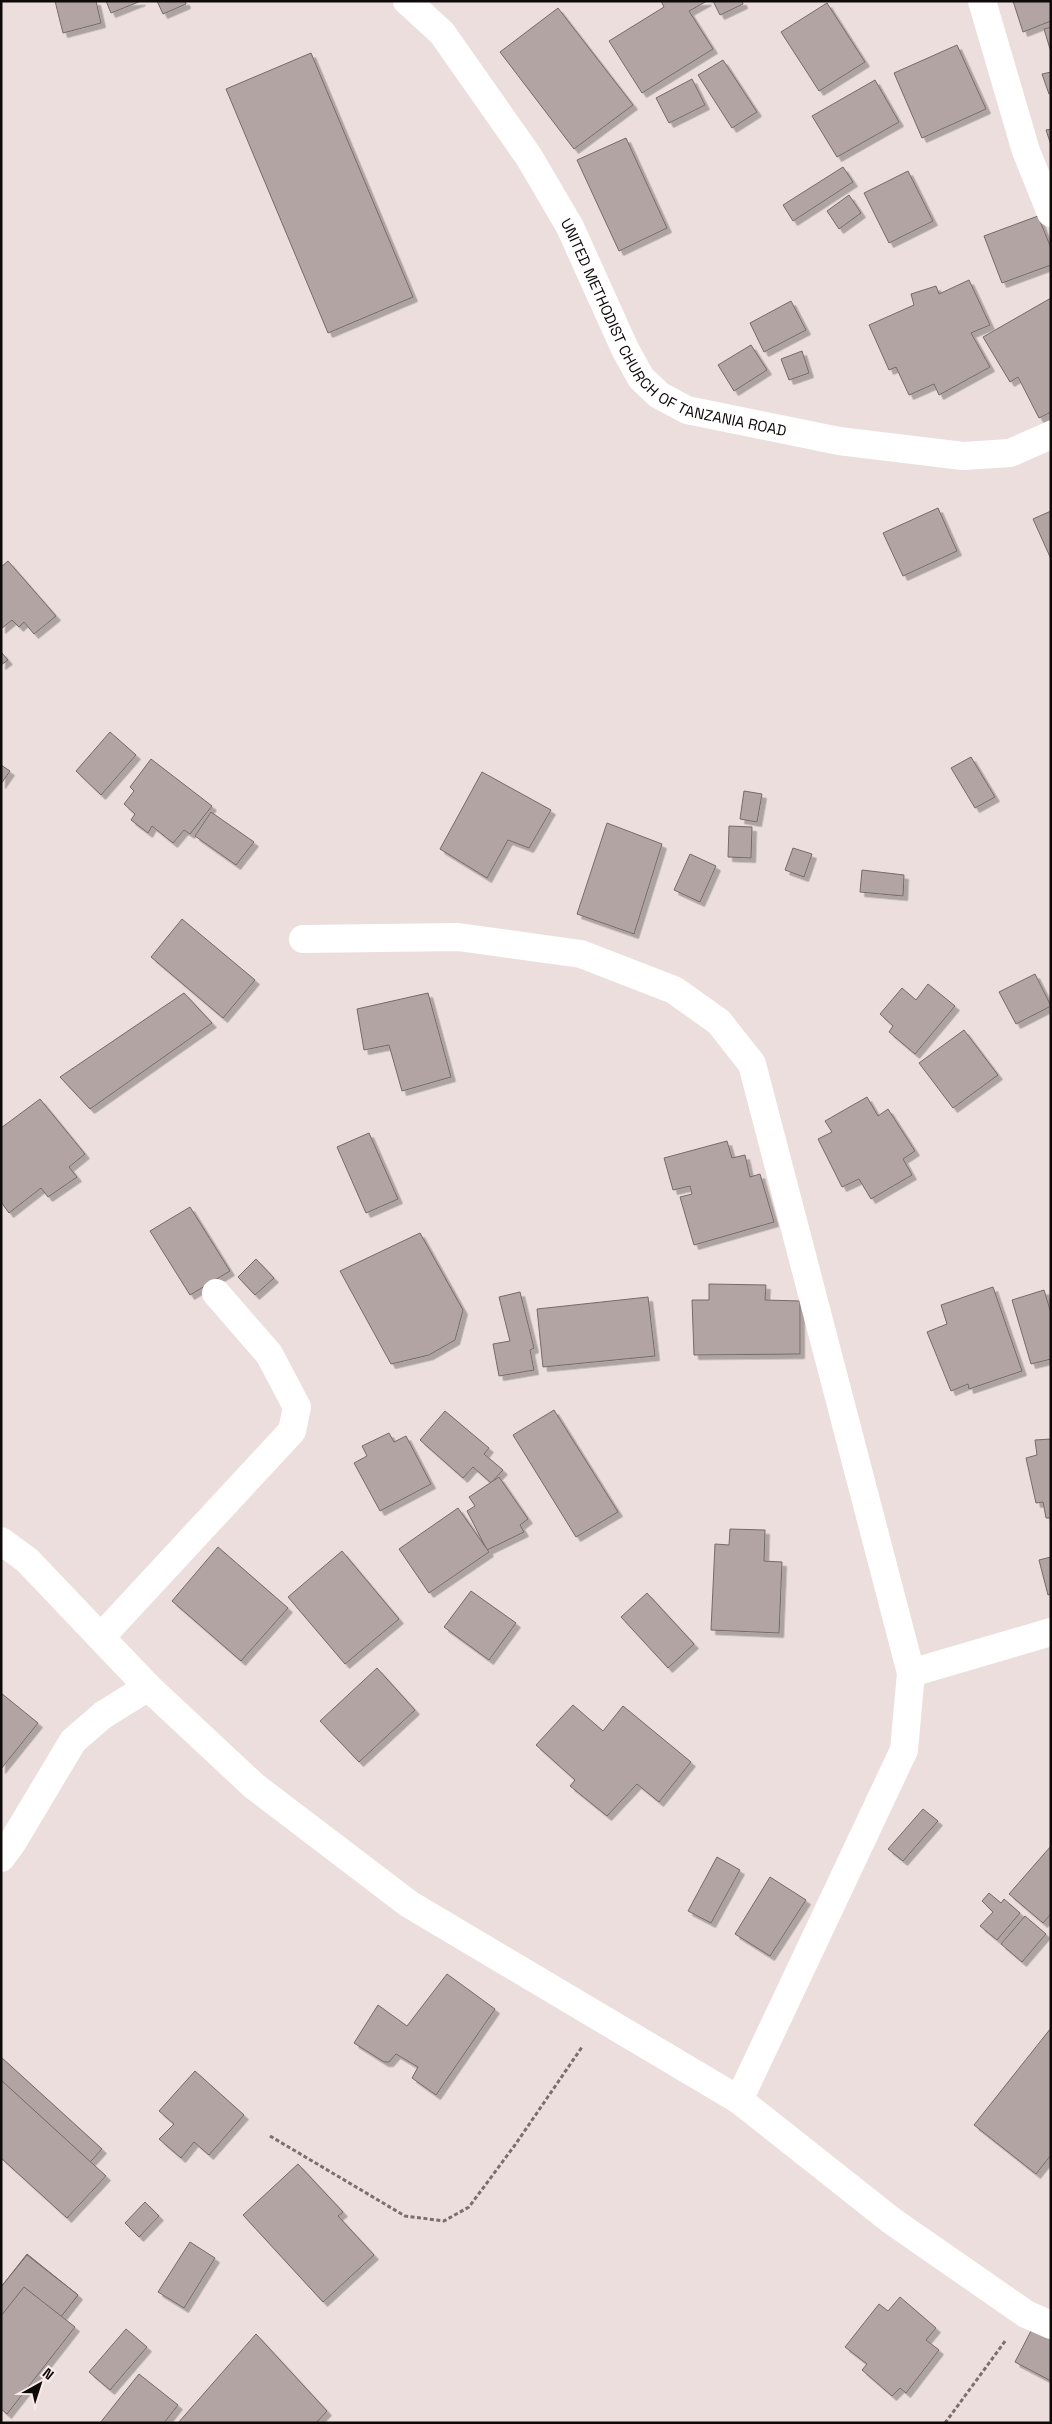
<svg xmlns="http://www.w3.org/2000/svg" width="1052" height="2424" viewBox="0 0 1052 2424" font-family="'Space Grotesk',sans-serif">
<style>
.building{fill:#b1a4a2;stroke:#766a69;filter:url(#shadow)}
.lines{fill:none;stroke-linecap:round;stroke-linejoin:round}
.path{stroke:#786f6e;stroke-width:3;stroke-dasharray:4 2.5;stroke-linecap:butt}
.street{stroke:#fff;stroke-width:28}
.labels{text-anchor:middle;dominant-baseline:central;stroke-width:4.5;stroke-linejoin:round;paint-order:stroke}
.street-label{font-size:15px;fill:#0f0a0a;stroke:#f9ebea}
</style>
<defs>
<filter id="shadow"><feDropShadow dx="4.5" dy="4.5" stdDeviation="0" flood-color="#0004"/></filter>
</defs>
<rect width="100%" height="100%" fill="#ecdedc"/>
<g class="building">
<path d="M55 1H96L101 23 63 33Z"/>
<path d="M106 1H141L111 13Z"/>
<path d="M157 1H185L186 4 163 14Z"/>
<path d="M661 1H707L689 11 713 49 642 93 609 41 664 7Z"/>
<path d="M713 1H742L743 4 720 15Z"/>
<path d="M1013 1H1051V21L1023 32Z"/>
<path d="M827 3 865 62 819 91 781 32Z"/>
<path d="M558 8 633 105 574 149 500 52Z"/>
<path d="M1051 27V48L1050 49 1044 29Z"/>
<path d="M957 45 986 109 922 138 894 73Z"/>
<path d="M311 53 413 297 328 333 226 89Z"/>
<path d="M723 60 757 112 732 128 698 75Z"/>
<path d="M1051 72V93L1049 94 1042 74Z"/>
<path d="M692 79 705 105 669 123 656 98Z"/>
<path d="M875 80 899 122 837 157 812 116Z"/>
<path d="M1051 129V145L1046 130Z"/>
<path d="M626 138 667 228 619 251 577 160Z"/>
<path d="M843 167 853 182 793 221 783 205Z"/>
<path d="M908 171 933 221 889 243 864 193Z"/>
<path d="M849 195 861 213 839 229 827 211Z"/>
<path d="M1038 216 1051 248V265L1002 283 984 236Z"/>
<path d="M969 280 990 325 971 333 990 367 939 395 934 384 909 395 896 367 889 370 869 325 914 305 911 294 936 286 939 294Z"/>
<path d="M1051 298V412L1039 418 1018 377 1010 382 983 337Z"/>
<path d="M791 301 806 330 764 352 750 323Z"/>
<path d="M751 345 767 370 734 391 718 365Z"/>
<path d="M802 351 809 373 789 380 781 359Z"/>
<path d="M938 508 957 551 903 576 883 533Z"/>
<path d="M1051 511V559L1033 519Z"/>
<path d="M8 561 56 616 34 634 24 622 19 627 12 620 1 629V567Z"/>
<path d="M1 652 8 660 1 665Z"/>
<path d="M110 732 136 755 101 795 76 771Z"/>
<path d="M971 757 995 797 975 808 951 768Z"/>
<path d="M151 759 212 806 190 834 184 830 173 843 152 826 148 833 131 820 135 814 124 804 134 791 130 787Z"/>
<path d="M1 765 10 771 1 784Z"/>
<path d="M482 772 551 810 529 848 508 840 487 878 440 849Z"/>
<path d="M744 791 762 794 757 822 740 819Z"/>
<path d="M211 812 254 842 236 865 195 836Z"/>
<path d="M607 823 662 844 634 934 577 914Z"/>
<path d="M729 826 752 827 751 858 728 857Z"/>
<path d="M793 848 812 854 804 877 785 870Z"/>
<path d="M690 854 716 866 700 902 674 890Z"/>
<path d="M862 870 904 875 903 896 860 892Z"/>
<path d="M182 919 255 980 223 1018 151 957Z"/>
<path d="M1035 974 1051 1006 1016 1024 999 992Z"/>
<path d="M928 984 955 1006 915 1054 889 1032 893 1026 880 1014 902 988 916 1000Z"/>
<path d="M184 993 212 1023 90 1109 60 1077Z"/>
<path d="M428 993 451 1077 402 1091 389 1045 364 1050 357 1009Z"/>
<path d="M964 1030 998 1075 953 1108 919 1063Z"/>
<path d="M867 1097 878 1116 888 1109 915 1151 903 1159 912 1175 871 1199 859 1179 842 1187 818 1139 832 1132 825 1121Z"/>
<path d="M40 1099 85 1154 69 1167 77 1177 48 1197 41 1188 9 1213 1 1202V1128Z"/>
<path d="M369 1133 398 1199 366 1213 337 1147Z"/>
<path d="M727 1141 732 1158 745 1155 750 1177 760 1174 774 1222 694 1245 680 1197 692 1194 690 1186 673 1190 664 1158Z"/>
<path d="M190 1207 230 1271 190 1295 150 1231Z"/>
<path d="M420 1233 463 1310 455 1340 429 1355 391 1364 340 1271Z"/>
<path d="M256 1259 274 1278 255 1295 238 1277Z"/>
<path d="M709 1284 766 1285 765 1300 800 1301V1354L694 1355 692 1300H709Z"/>
<path d="M993 1287 1022 1371 969 1389 968 1384 951 1391 927 1332 947 1324 941 1305Z"/>
<path d="M1044 1290 1051 1313V1359L1031 1364 1012 1300Z"/>
<path d="M520 1292 534 1348 530 1350 534 1370 499 1376 493 1344 510 1341 499 1297Z"/>
<path d="M648 1297 655 1356 543 1367 537 1309Z"/>
<path d="M554 1410 618 1512 576 1537 513 1435Z"/>
<path d="M445 1411 489 1448 484 1454 503 1470 491 1483 473 1467 463 1478 420 1440Z"/>
<path d="M389 1433 394 1442 406 1436 431 1484 380 1511 354 1463 367 1456 362 1446Z"/>
<path d="M1051 1439V1518H1046L1043 1502 1036 1503 1026 1458 1037 1455 1035 1440Z"/>
<path d="M499 1477 528 1519 520 1525 524 1532 487 1550 467 1511 475 1506 469 1497Z"/>
<path d="M458 1508 489 1552 429 1593 399 1549Z"/>
<path d="M730 1529 765 1530 764 1561 782 1562 779 1633 711 1630 715 1544 729 1545Z"/>
<path d="M218 1547 288 1608 241 1661 172 1601Z"/>
<path d="M342 1551 399 1619 345 1664 288 1597Z"/>
<path d="M1051 1557V1594L1048 1595 1039 1560Z"/>
<path d="M471 1591 516 1623 489 1660 444 1627Z"/>
<path d="M647 1593 694 1644 668 1668 621 1617Z"/>
<path d="M377 1668 415 1710 359 1762 320 1721Z"/>
<path d="M1 1693 38 1723 1 1769Z"/>
<path d="M573 1705 603 1731 623 1706 691 1762 659 1802 637 1784 607 1816 570 1786 575 1780 536 1745Z"/>
<path d="M923 1809 938 1821 903 1861 888 1849Z"/>
<path d="M1051 1846V1914L1043 1923 1009 1894Z"/>
<path d="M717 1857 740 1870 711 1923 688 1911Z"/>
<path d="M770 1877 806 1900 770 1956 735 1934Z"/>
<path d="M989 1893 1001 1903 1004 1899 1020 1913 997 1940 980 1926 993 1912 982 1901Z"/>
<path d="M1025 1916 1046 1934 1022 1962 1001 1944Z"/>
<path d="M447 1974 495 2009 436 2095 412 2078 418 2067 396 2054 389 2062H384L354 2043 378 2005 407 2026Z"/>
<path d="M1051 2028V2155L1036 2174 974 2125Z"/>
<path d="M1 2057 102 2149 63 2192 1 2135Z"/>
<path d="M195 2071 244 2115 209 2155 194 2142 181 2158 159 2139 174 2124 159 2111Z"/>
<path d="M1 2080 106 2176 67 2218 1 2158Z"/>
<path d="M298 2164 343 2212 338 2216 374 2255 323 2302 243 2215Z"/>
<path d="M145 2202 159 2216 139 2237 125 2223Z"/>
<path d="M190 2242 215 2258 184 2308 158 2292Z"/>
<path d="M27 2254 78 2295 10 2381 1 2374V2287Z"/>
<path d="M27 2255 78 2295 10 2382 1 2375V2287Z"/>
<path d="M24 2287 75 2327 7 2414 1 2409V2316Z"/>
<path d="M900 2297 936 2328 926 2340 939 2350 906 2393 900 2388 892 2396 862 2370 867 2364 845 2347 879 2304 888 2311Z"/>
<path d="M1033 2327 1051 2336V2381L1015 2362Z"/>
<path d="M126 2329 147 2347 110 2390 89 2372Z"/>
<path d="M256 2334 327 2411 316 2423H178Z"/>
<path d="M139 2374 178 2405 164 2423H100Z"/>
</g>
<g class="lines">
<g class="path">
<path d="M270 2136 405 2216 444 2221 469 2207 515 2145 582 2047"/>
<path d="M945 2423 1006 2340"/>
</g>
<g class="street">
<path id="s1" d="M407 1 442 33 529 157 570 227 625 349 641 378 659 395 687 410 839 441 963 456 1010 453 1051 435"/>
<path d="M982 1 1026 151 1051 213"/>
<path d="M303 939 458 937 581 954 674 990 719 1022 752 1064 911 1673 904 1750 739 2100"/>
<path d="M1 1541 27 1560 148 1687 254 1786 409 1904 739 2100 892 2221 1026 2314 1051 2325"/>
<path d="M101 1637 292 1431 297 1407 269 1354 216 1293"/>
<path d="M911 1673 1051 1632"/>
<path d="M1 1858 12 1843 73 1741 103 1715 148 1687"/>
</g>
</g>
<g class="labels">
<g class="street-label">
<text stroke="none"><textPath href="#s1" startOffset="438">UNITED METHODIST CHURCH OF TANZANIA ROAD</textPath></text>
</g>
</g>
<rect width="1052" height="2424" fill="none" stroke="#0f0a0a" stroke-width="5"/>
<g transform="translate(40 2384) rotate(39)" stroke="#f9ebea" stroke-width="4" paint-order="stroke">
<path d="M0-4L9 19L0 12L-9 19Z" fill="#0f0a0a"/>
<text y="-8" font-size="14" font-weight="bold" text-anchor="middle" fill="#0f0a0a">N</text>
</g>
</svg>
